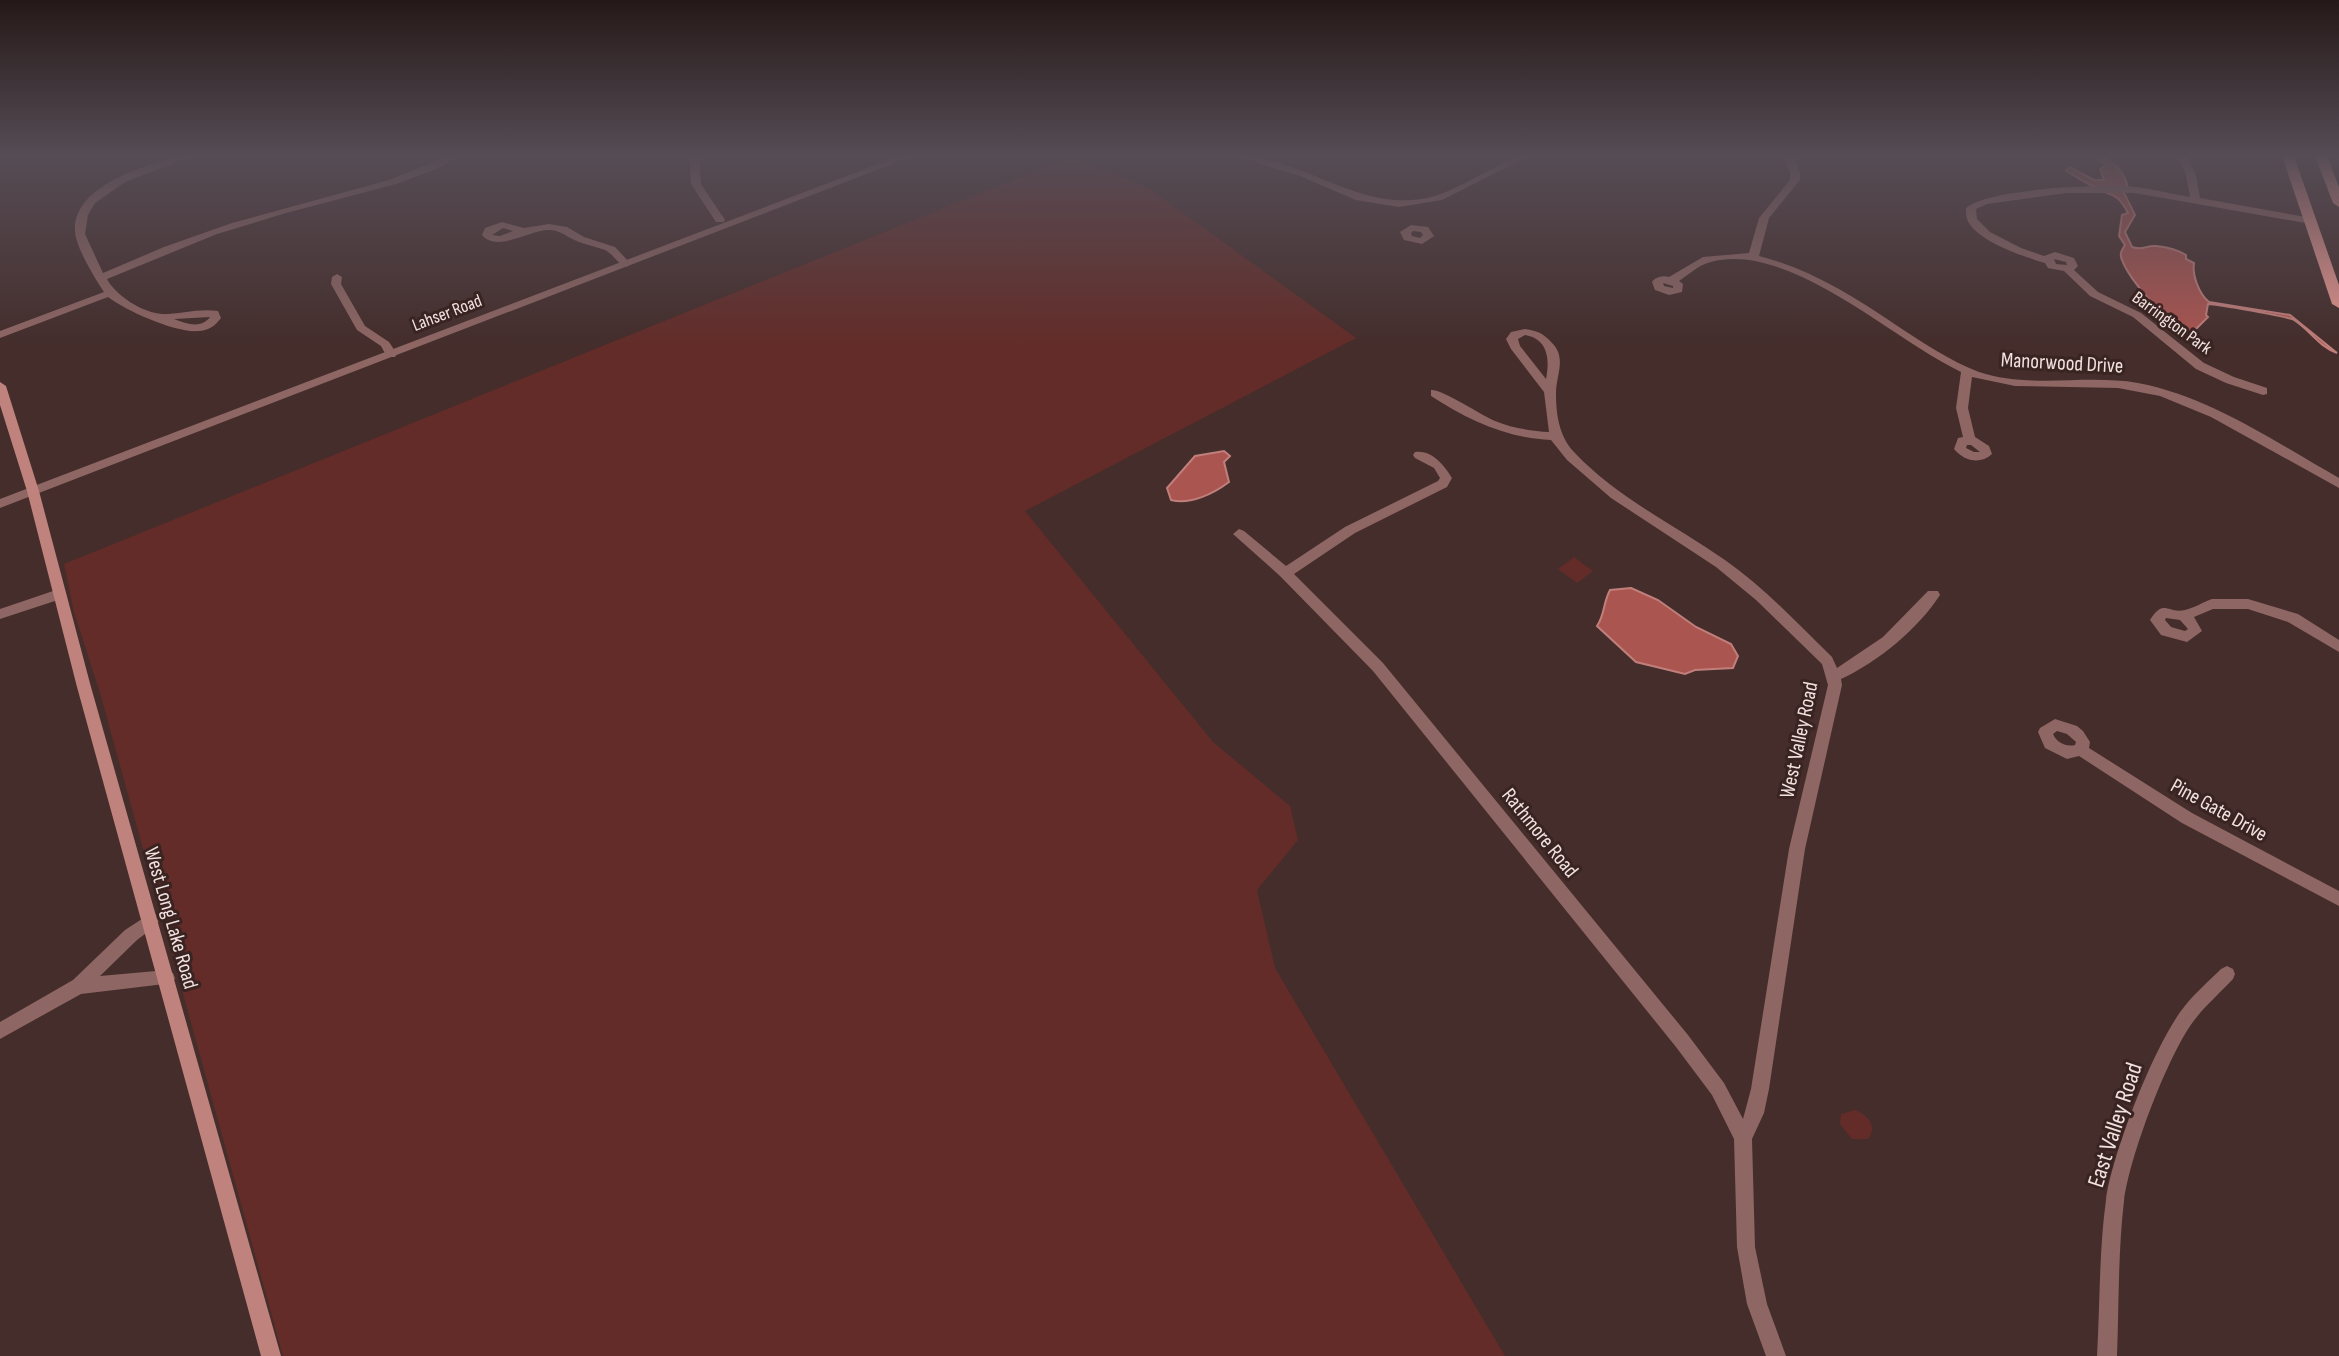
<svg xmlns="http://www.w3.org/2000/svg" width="2339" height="1356" viewBox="0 0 2339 1356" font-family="'Sofia Sans Condensed',sans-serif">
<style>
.green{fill:#632c28}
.water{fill:#ab5550;stroke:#c07f7b;stroke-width:2}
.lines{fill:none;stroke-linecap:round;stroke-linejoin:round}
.minor{fill:#8e6663;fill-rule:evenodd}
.tertiary{fill:#8e6663;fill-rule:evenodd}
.secondary{fill:#bf827c;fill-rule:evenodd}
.primary{fill:#e6968f;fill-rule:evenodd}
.labels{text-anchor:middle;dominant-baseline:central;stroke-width:6;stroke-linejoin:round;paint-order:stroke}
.far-street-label{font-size:18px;fill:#f1e2e0;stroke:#392422}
.street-label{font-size:21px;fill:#f1e2e0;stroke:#392422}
.near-street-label{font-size:24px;fill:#f1e2e0;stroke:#392422}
</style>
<rect width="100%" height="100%" fill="#442d2b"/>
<g class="green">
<path d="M1070 157 1147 187 1356 338 1025 511 1213 742 1290 806 1298 840 1257 890 1275 968 1505 1356H283L100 693 74 612 64 564Z"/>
<path d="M1574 557 1593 571 1577 583 1558 569Z"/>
<path d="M1855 1110C1868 1115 1878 1127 1868 1139H1852L1840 1124 1841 1114Z"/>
</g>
<g class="water">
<path d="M2092 156C2111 156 2126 172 2128 189L2124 193 2135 215 2125 232 2132 247C2143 251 2146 245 2156 246 2165 247 2178 250 2186 255V259L2194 263C2192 275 2199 294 2209 302L2290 315 2337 353C2318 346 2310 330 2294 320 2290 317 2216 304 2208 304L2206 315 2208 317 2193 332C2171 330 2129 280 2122 260 2119 253 2122 250 2125 245L2119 236 2122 215 2128 213C2117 192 2113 197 2094 187 2086 183 2075 176 2066 171L2070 167 2094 180H2104L2100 169 2107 164Z"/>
<path d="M1224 451 1230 456 1224 462 1229 482C1213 494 1190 505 1171 500L1167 488 1195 456Z"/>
<path d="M1631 588 1658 600 1696 627 1731 644 1738 656 1733 668 1695 670 1685 674 1636 662 1597 626C1605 614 1603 603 1610 590Z"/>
</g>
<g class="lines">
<g class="minor">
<path d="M179 156H194L125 182 95 203 88 215 85 234 103 273 164 247 232 223 389 180 449 156H461L439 168 396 184 286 213 217 234 107 279C115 295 143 313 162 314 180 314 200 308 218 311L221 318C215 326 208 331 198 331 176 333 126 311 108 297L0 338V331L104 292C95 279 76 247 75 232 72 186 144 166 179 156ZM210 317C201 329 187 324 174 319Z"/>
<path d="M689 156H699L701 184 725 220 724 222H716L691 184Z"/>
<path d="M885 156H896L897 157 892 160Z"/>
<path d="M1234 156C1305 155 1362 217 1435 196 1458 189 1493 167 1517 156H1529L1442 200 1399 207 1356 200 1300 176Z"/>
<path d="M1784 156H1794L1800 172V180L1769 218 1759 256C1810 269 1853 296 1896 325 1922 342 1950 361 1979 372 2030 389 2086 374 2138 383 2211 397 2275 442 2339 478V488L2211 417 2160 396 2118 388 2015 386 1972 377 1968 408 1975 437 1989 446 1992 454C1980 465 1964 461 1954 449L1958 438 1963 437 1956 408 1961 372C1893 340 1789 241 1711 262 1700 264 1688 275 1679 281L1683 284 1682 292 1669 295 1655 290 1652 282C1655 277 1664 275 1669 277L1703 257 1749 253 1759 218 1790 180V172ZM1663 283 1673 286V288L1664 286ZM1967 445H1971L1980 452H1974L1966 448Z"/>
<path d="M2177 156H2187L2196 175 2200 198 2311 218 2316 221 2311 224 2135 193H2066L1987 204 1976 209 1977 219 1990 232 2021 248 2044 256 2055 252 2074 258 2078 266 2074 270 2098 292 2141 313 2204 363 2234 377 2267 388V394L2263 395 2226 383 2196 369 2133 317 2090 296 2064 271 2048 268 2045 263C2025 257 1975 241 1967 219 1966 216 1966 212 1966 208 1990 188 2102 184 2136 187 2154 189 2172 194 2190 197L2186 175ZM2054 259 2066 262 2067 265 2056 264Z"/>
<path d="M502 222 524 228 549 224 567 227 584 237 615 247 631 264 626 267C618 264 613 254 605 250 597 247 587 245 579 242 568 238 561 230 549 230 529 230 497 253 482 235L485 228ZM503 228 513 231 500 236 492 235Z"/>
<path d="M1411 225 1428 227 1434 236 1422 244 1404 240 1400 232ZM1413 231 1421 232 1423 235 1420 238 1412 236 1411 233Z"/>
<path d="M337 274 342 277 341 284 365 326 389 342 397 354 395 357H387L381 346 357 330 331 284 332 277Z"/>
<path d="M1525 329C1538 331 1543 333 1552 343 1567 358 1556 375 1556 393 1556 414 1559 436 1574 452 1617 498 1675 525 1725 560 1765 588 1798 624 1832 657L1837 668 1883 637 1928 591H1938L1940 595C1918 629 1878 662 1841 679L1842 685 1805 849 1769 1089 1764 1113 1752 1139 1755 1247 1767 1304 1786 1356H1766L1747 1304 1737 1247 1734 1139 1712 1095 1676 1047 1373 671 1280 576 1233 534 1239 529 1244 531 1286 566 1345 527 1438 481 1440 478 1434 468 1415 458 1413 455 1415 452C1432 450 1444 465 1452 478L1447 487 1355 533 1294 574 1383 663 1688 1035 1724 1083 1743 1119 1751 1089 1789 849 1828 685 1822 664 1756 600 1716 567 1611 498 1567 460 1551 440C1506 438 1468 420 1431 396V390C1442 389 1481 415 1495 421 1512 428 1531 431 1549 432L1544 392 1511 349 1506 339 1511 332ZM1525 335C1548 339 1550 359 1546 379L1520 346 1518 339Z"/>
<path d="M59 589 64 590 66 594 64 598 0 619V609Z"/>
<path d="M2212 599H2248L2298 614 2339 640V652L2288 622 2248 609H2213L2194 617 2202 631 2187 642 2161 635 2150 620C2164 598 2167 614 2185 610 2194 608 2203 602 2212 599ZM2166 618 2180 620 2188 629 2185 631 2171 627 2165 620Z"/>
<path d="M2055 719 2077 726 2083 731 2090 742 2089 748 2192 813 2339 891V906L2182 823 2079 756 2067 759 2045 748 2038 732 2040 728ZM2057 731 2067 734 2076 742 2075 745C2066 747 2057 743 2053 734Z"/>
<path d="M151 913 157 915 159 920 157 925 137 940 100 976 167 970 173 973 175 978 173 983 81 994 0 1039V1022L73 980 125 930Z"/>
<path d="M2227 966 2233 969 2235 974 2233 979C2221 992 2207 1004 2196 1018 2169 1051 2129 1158 2124 1201 2118 1252 2119 1305 2117 1356H2097C2100 1306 2099 1249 2106 1200 2112 1154 2155 1043 2184 1007 2195 993 2209 981 2221 969Z"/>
</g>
<g class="tertiary">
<path d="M899 156H913L0 508V499Z"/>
<path d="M2333 156H2339V160Z"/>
</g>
<path class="secondary" d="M0 382 6 386 39 491 91 687 281 1356H261L77 687 27 491 0 405Z"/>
<g class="primary">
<path d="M2282 156H2294L2339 285V308L2332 304Z"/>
<path d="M2315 156H2327L2339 187V207L2333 203Z"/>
</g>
</g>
<linearGradient id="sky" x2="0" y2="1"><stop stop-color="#251918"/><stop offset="0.45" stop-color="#564c55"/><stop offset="1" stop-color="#564c55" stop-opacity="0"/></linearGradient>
<rect width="2339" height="346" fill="url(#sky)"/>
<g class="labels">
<g class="far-street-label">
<text transform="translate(447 313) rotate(-21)">Lahser Road</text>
<text transform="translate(2172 323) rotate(36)">Barrington Park</text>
</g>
<g class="street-label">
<text transform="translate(2062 363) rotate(3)">Manorwood Drive</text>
<text transform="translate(1799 740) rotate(-78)">West Valley Road</text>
<text transform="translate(2219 810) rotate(29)">Pine Gate Drive</text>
<text transform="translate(1540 833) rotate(51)">Rathmore Road</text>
<text transform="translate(171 918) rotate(74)">West Long Lake Road</text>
</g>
<g class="near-street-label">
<text transform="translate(2115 1125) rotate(-72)">East Valley Road</text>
</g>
</g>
</svg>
